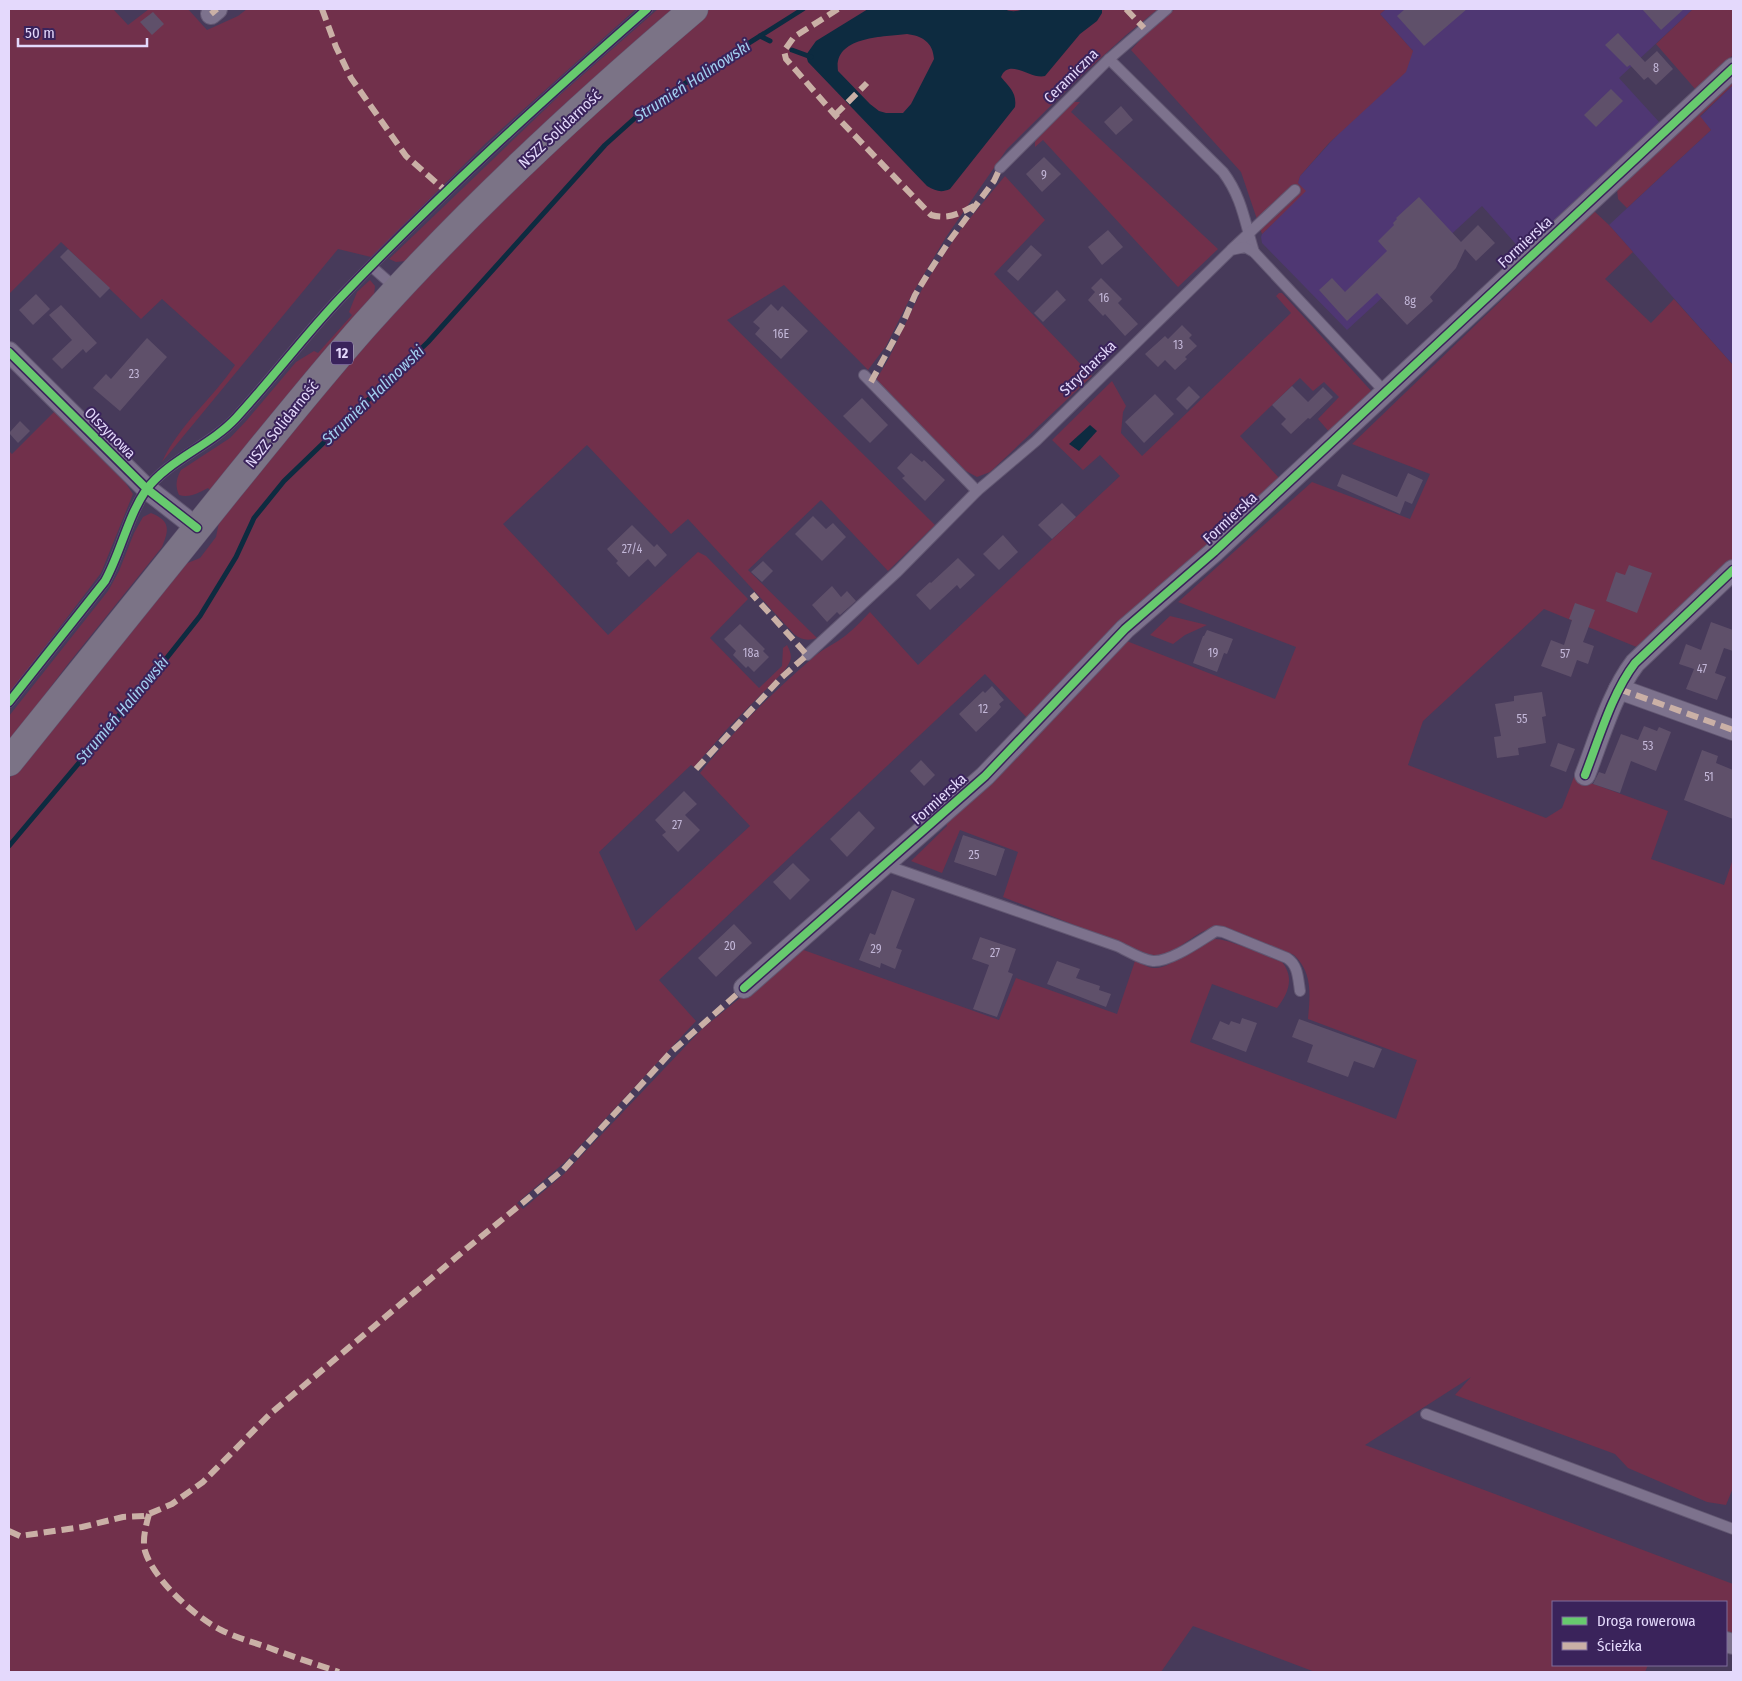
<svg xmlns="http://www.w3.org/2000/svg" width="1742" height="1681" viewBox="0 0 1742 1681" font-family="'Fira Sans Condensed',sans-serif">
<style>
.built{fill:#4f3773}
.green{fill:#71304b}
.water{fill:#0d2b40;fill-rule:evenodd}
.lines{fill:none;stroke-linecap:round;stroke-linejoin:round}
.stream{stroke:#0d2b40;stroke-width:5}
.building{fill:#5f506a}
.service-casing{stroke:#625772;stroke-width:12}
.minor-casing{stroke:#625772;stroke-width:22}
.primary-casing{stroke:#625772;stroke-width:29}
.service{stroke:#7d728d;stroke-width:10}
.minor{stroke:#7d728d;stroke-width:20}
.primary{stroke:#7b7386;stroke-width:28}
.quiet{stroke:#cab0a6;stroke-width:6;stroke-dasharray:12 6;stroke-linecap:butt}
.cycleway-casing{stroke:#3a235b;stroke-width:11}
.cycleway{stroke:#67ca6e;stroke-width:8}
.labels{text-anchor:middle;dominant-baseline:central;stroke-width:4;stroke-linejoin:round;paint-order:stroke}
.number-label{font-size:12px;fill:#c3b7d8}
.shield{fill:#3a235b;stroke:#b1a2cc;stroke-width:1}
.shield-label{font-size:14px;font-weight:bold;fill:#e4d9fc}
.street-label{font-size:15px;fill:#e4d9fc;stroke:#3a235b}
.water-label{font-size:16px;font-style:italic;fill:#a2cff0;stroke:#3a235b}
</style>
<rect width="100%" height="100%" fill="#473a5a"/>
<g class="built">
<path d="M1386 9H1693L1619 78 1660 123 1522 251 1482 206 1347 330 1262 243 1261 237 1262 234 1305 191 1297 183 1300 176 1413 51 1380 14Z"/>
<path d="M1733 85V365L1609 225 1711 130 1700 117Z"/>
</g>
<g class="green">
<path d="M9 9H113L128 25 149 9H188L207 30 238 16 247 9H636L486 143 371 257 338 249 162 462C179 425 213 398 235 365L162 299 141 319 61 242 9 294Z"/>
<path d="M658 9H680L406 261 396 262 389 259 561 94Z"/>
<path d="M710 9H1158L1126 35 1081 76 1007 149 946 237 911 296 886 346 868 370 784 285 727 320 935 525 888 571 821 500 748 570 817 638C808 641 801 640 794 634L688 519 671 534 587 445 503 524 608 635 698 552 706 556 748 599 710 638 759 688 782 666 783 648 787 645C793 656 792 660 784 671L728 728 694 767 691 765 599 852 636 931 750 826 700 773C734 730 774 691 816 655 825 648 836 643 845 636 854 629 862 620 870 612L918 665 1120 476 1100 455 1083 470 1052 440 1112 381 1126 406 1123 412 1121 433 1142 456 1291 313 1276 296 1279 293H1282L1374 394 1331 434 1318 419 1339 397 1324 382 1313 391 1300 378 1240 436 1281 480 1029 720 985 674 659 980 696 1021 565 1162 517 1203 523 1209 564 1174 702 1029 740 998 798 948 999 1020 1016 978 1117 1014 1135 961C1141 963 1148 968 1154 968 1172 970 1197 939 1216 939 1229 939 1268 957 1282 962 1295 978 1288 994 1277 1008L1212 984 1190 1042 1396 1119 1417 1060 1308 1019C1310 995 1313 973 1294 955L1225 927C1217 927 1209 928 1202 932 1185 941 1168 960 1148 954L1003 897 1018 852 960 830 942 873 911 861 947 826 945 821 1124 640 1275 699 1296 647 1178 602 1312 482 1410 519 1430 474 1352 444 1594 211 1609 225 1633 252 1605 279 1651 323 1674 299 1733 365V559L1639 648 1544 609 1423 721 1408 765 1546 818 1562 808 1574 777 1668 811 1651 859 1724 885 1733 859V1488L1726 1505 1707 1502 1628 1468 1615 1454 1455 1395 1471 1377 1365 1445 1733 1584V1636L1726 1633V1602H1553V1665H1648L1645 1672H1315L1193 1626 1161 1672H9V779L185 564 200 558 216 537 219 522C301 421 383 321 473 227 547 149 629 79 710 9Z"/>
<path d="M1175 9H1386L1380 14 1413 51 1406 72 1329 143 1300 176 1298 183 1306 191 1262 234 1241 172 1131 50 1154 25Z"/>
<path d="M1693 9H1733V55L1696 90 1656 44Z"/>
<path d="M1733 77V85L1700 116 1711 130 1627 208 1618 199 1617 189Z"/>
<path d="M1072 102H1080L1071 112 1218 249 1178 287 1043 140 1035 147V142L1039 136Z"/>
<path d="M1005 176 1045 220 994 274 1092 376 990 472 977 477 966 471 876 380 889 358 924 285 961 229Z"/>
<path d="M370 280 375 286 374 296 302 378 210 490 208 488C198 493 190 498 179 495 175 486 176 479 181 470L230 438 247 420 296 362 314 351 318 353 352 315 349 312 357 292Z"/>
<path d="M56 410 121 476 133 494 101 573 9 694V451L12 454Z"/>
<path d="M151 513C171 521 169 530 162 547L68 664 9 742V716L108 591 119 571 134 533 143 517Z"/>
<path d="M1170 616 1207 625 1185 635 1173 644 1150 635Z"/>
</g>
<g class="water">
<path d="M868 9H1004C1011 12 1016 12 1024 9H1102V13L1097 21 1080 34 1045 76C1031 80 1009 57 1001 77 1010 88 1017 93 1015 107L950 189C941 193 936 191 927 186L808 62 806 55 816 41ZM907 34C922 36 933 42 934 59L911 104 903 113H886L879 111 870 104 838 71C833 36 883 37 907 34Z"/>
<path d="M1090 425 1097 431 1079 451 1069 444Z"/>
</g>
<g class="lines">
<g class="stream">
<path d="M760 36 770 41"/>
<path d="M792 50 811 57"/>
<path d="M9 846 158 669 200 616 236 557 254 518 284 481 428 342 605 145 635 118 657 101 803 9"/>
</g>
</g>
<g class="building">
<path d="M1405 9H1467L1424 46 1397 16Z"/>
<path d="M1642 9H1684L1661 30Z"/>
<path d="M153 12 164 24 152 35 140 22Z"/>
<path d="M1618 33 1645 62 1657 51 1673 69 1656 85 1648 77 1644 80 1630 65 1627 67 1605 45Z"/>
<path d="M1611 89 1623 101 1596 127 1584 115Z"/>
<path d="M1121 106 1133 120 1116 135 1104 122Z"/>
<path d="M1044 157 1061 174 1042 192 1026 174Z"/>
<path d="M1419 197 1461 242 1478 225 1495 243 1476 261 1465 249 1456 268 1430 297 1433 301 1407 325 1377 293 1347 321 1319 290 1332 278 1345 292 1387 251 1378 241 1394 225 1393 223 1397 219 1396 218Z"/>
<path d="M1108 230 1123 247 1102 265 1088 247Z"/>
<path d="M1031 245 1042 255 1018 281 1007 271Z"/>
<path d="M68 249 110 288 100 298 60 257Z"/>
<path d="M1101 278 1122 299 1118 303 1138 324 1125 336 1105 314 1103 316 1088 300 1095 292 1091 288Z"/>
<path d="M1057 290 1066 300 1043 322 1034 313Z"/>
<path d="M36 294 50 309 33 325 19 310Z"/>
<path d="M771 304 778 311 782 306 808 331 781 359 755 334 760 328 753 322Z"/>
<path d="M61 305 97 343 86 353 83 349 62 369 52 359 72 340 49 315Z"/>
<path d="M1182 325 1192 335 1189 338 1197 346 1185 357 1187 359 1175 370 1165 360 1158 367 1145 354 1165 336 1168 339Z"/>
<path d="M147 338 167 357 120 411 93 388 106 374 111 379Z"/>
<path d="M1189 386 1200 397 1187 410 1176 399Z"/>
<path d="M1292 386 1308 402 1323 387 1333 397 1310 419 1308 418 1291 434 1281 424 1286 419 1272 405Z"/>
<path d="M1155 394 1174 414 1144 443 1125 422Z"/>
<path d="M862 398 888 425 870 443 843 416Z"/>
<path d="M20 421 30 431 18 443 9 433Z"/>
<path d="M911 453 922 462 924 460 945 480 925 501 902 478 905 476 897 468Z"/>
<path d="M1408 473 1423 480 1412 504 1405 501 1400 514 1337 486 1342 474 1397 497Z"/>
<path d="M1062 503 1076 517 1052 539 1038 525Z"/>
<path d="M813 516 826 529 833 523 846 537 822 561 795 534Z"/>
<path d="M632 525 654 547 657 544 667 555 655 567 648 559 629 577 616 563 618 561 607 549Z"/>
<path d="M1003 535 1018 552 999 570 983 554Z"/>
<path d="M958 558 975 575 960 589 957 585 930 610 916 595 930 582 931 583Z"/>
<path d="M763 561 773 571 762 582 751 572Z"/>
<path d="M1629 565 1652 573 1637 613 1606 601 1616 572 1625 575Z"/>
<path d="M832 586 841 597 847 591 856 601 840 615 837 612 827 622 812 605Z"/>
<path d="M1575 603 1595 610 1583 642 1594 646 1588 664 1577 660 1571 677 1541 666 1551 640 1564 645 1572 620 1569 619Z"/>
<path d="M1711 622 1733 630V651L1724 648 1715 673 1726 677 1717 700 1686 689 1694 669 1679 664 1686 644 1701 650Z"/>
<path d="M740 624 765 649 763 651 769 657 754 672 748 666 746 668 733 655 736 651 724 639Z"/>
<path d="M1207 630 1233 639 1227 654 1224 653 1217 672 1193 663 1203 636H1204Z"/>
<path d="M992 686 1004 700 999 704 1001 707 996 713 976 732 959 714 983 691 985 693Z"/>
<path d="M1542 692 1546 716 1542 717 1546 743 1518 748 1519 755 1497 758 1494 737 1501 736 1495 704 1514 701V696Z"/>
<path d="M1644 726 1657 731 1659 727 1671 732 1656 771 1631 761 1620 793 1593 784 1599 772 1605 774 1621 734 1638 740Z"/>
<path d="M1558 743 1575 749 1566 772 1550 766Z"/>
<path d="M1702 750 1718 756 1716 763 1733 770V819L1684 800Z"/>
<path d="M921 760 935 775 924 786 910 771Z"/>
<path d="M684 791 697 804 685 815 700 830 678 852 662 835 666 832 655 820Z"/>
<path d="M859 811 875 828 847 857 830 839Z"/>
<path d="M963 835 1005 849 996 876 954 862Z"/>
<path d="M793 863 810 880 790 900 773 882Z"/>
<path d="M892 890 915 899 896 948 902 950 895 969 881 963 880 968 859 960 870 933 875 935Z"/>
<path d="M734 924 752 943 716 977 698 958Z"/>
<path d="M980 937 1016 949 1008 972 1013 974 997 1017 973 1009 989 965 972 959Z"/>
<path d="M1057 961 1080 969 1076 978 1100 986 1099 990 1111 994 1106 1007 1047 984Z"/>
<path d="M1242 1018 1257 1023 1246 1052 1212 1039 1220 1021 1229 1025 1231 1021 1240 1024Z"/>
<path d="M1299 1019 1382 1049 1374 1068 1354 1061 1348 1077 1307 1062 1313 1045 1292 1037Z"/>
</g>
<g class="lines">
<defs>
<g id="service">
<path d="M1109 59 1223 172C1242 197 1245 223 1254 252"/>
<path d="M1000 168 1109 59 1167 9"/>
<path d="M1232 249 1295 190"/>
<path d="M372 267 397 289"/>
<path d="M864 375 977 491"/>
<path d="M807 655 898 571 977 491 1036 441 1231 250 1245 247 1254 252 1385 392"/>
<path d="M9 702 105 581C121 552 127 518 146 490 168 460 210 446 236 418 272 379 304 336 341 297 437 196 542 101 647 9"/>
<path d="M885 865 1117 946C1128 951 1141 960 1153 961 1171 962 1201 940 1216 931L1223 932 1287 958C1298 965 1298 978 1300 991"/>
<path d="M1426 1414 1733 1529"/>
</g>
<g id="minor">
<path d="M211 14 217 9"/>
<path d="M9 352 147 489 197 528"/>
<path d="M1619 689 1733 730"/>
<path d="M1585 775C1599 739 1612 693 1635 663L1733 570"/>
<path d="M744 988 985 776 1125 629 1214 552 1733 68"/>
<path d="M1726 1642 1733 1644"/>
</g>
<path id="primary" d="M9 762C82 670 156 578 231 486 275 432 319 377 365 325 465 213 580 106 694 9"/>
</defs>
<use href="#service" class="service-casing"/>
<use href="#minor" class="minor-casing"/>
<use href="#primary" class="primary-casing"/>
<use href="#service" class="service"/>
<use href="#minor" class="minor"/>
<use href="#primary" class="primary"/>
<g class="quiet">
<path d="M322 9 336 47 351 78 406 156 447 192"/>
<path d="M838 9 794 37 784 51 786 59 835 115 931 215C949 220 960 213 976 205"/>
<path d="M1126 9 1144 28"/>
<path d="M211 14 217 9"/>
<path d="M835 115 867 83"/>
<path d="M871 382 903 323 915 295 929 272 950 240 994 181 1000 168"/>
<path d="M1619 689 1733 730"/>
<path d="M696 769 781 678 807 655 752 594"/>
<path d="M149 1514C146 1526 142 1539 145 1551 154 1580 194 1616 221 1630 235 1637 252 1642 267 1647 291 1656 315 1664 339 1672"/>
<path d="M9 1531 20 1536 82 1527 123 1517 144 1516 172 1504 203 1482 270 1414 466 1249 563 1170 671 1052 744 988"/>
</g>
<defs>
<g id="cycleway">
<path d="M9 352 147 489 197 528"/>
<path d="M9 702 105 581C121 552 127 518 146 490 168 460 210 446 236 418 272 379 304 336 341 297 437 196 542 101 647 9"/>
<path d="M1585 775C1599 739 1612 693 1635 663L1733 570"/>
<path d="M744 988 985 776 1125 629 1214 552 1733 68"/>
</g>
</defs>
<use href="#cycleway" class="cycleway-casing"/>
<use href="#cycleway" class="cycleway"/>
</g>
<g class="labels">
<g class="number-label">
<text x="1656" y="68">8</text>
<text x="1044" y="175">9</text>
<text x="1104" y="298">16</text>
<text x="1410" y="301">8g</text>
<text x="781" y="334">16E</text>
<text x="1178" y="345">13</text>
<text x="134" y="374">23</text>
<text x="632" y="549">27/4</text>
<text x="751" y="653">18a</text>
<text x="1213" y="653">19</text>
<text x="1565" y="654">57</text>
<text x="1702" y="669">47</text>
<text x="983" y="709">12</text>
<text x="1522" y="719">55</text>
<text x="1648" y="746">53</text>
<text x="1709" y="777">51</text>
<text x="677" y="825">27</text>
<text x="974" y="855">25</text>
<text x="730" y="946">20</text>
<text x="876" y="949">29</text>
<text x="995" y="953">27</text>
</g>
<rect class="shield" x="331" y="341.5" width="22" height="23" rx="4"/>
<g class="shield-label">
<text x="342" y="353">12</text>
</g>
<g class="street-label">
<text transform="translate(1071 76) rotate(-45)">Ceramiczna</text>
<text transform="translate(560 129) rotate(-43)">NSZZ Solidarność</text>
<text transform="translate(1525 242) rotate(-43)">Formierska</text>
<text transform="translate(1088 368) rotate(-44)">Strycharska</text>
<text transform="translate(282 424) rotate(-51)">NSZZ Solidarność</text>
<text transform="translate(110 433) rotate(45)">Olszynowa</text>
<text transform="translate(1230 518) rotate(-43)">Formierska</text>
<text transform="translate(939 799) rotate(-42)">Formierska</text>
</g>
<g class="water-label">
<text transform="translate(692 81) rotate(-33)">Strumień Halinowski</text>
<text transform="translate(373 395) rotate(-44)">Strumień Halinowski</text>
<text transform="translate(122 710) rotate(-50)">Strumień Halinowski</text>
</g>
</g>
<rect width="1742" height="1681" fill="none" stroke="#e4d9fc" stroke-width="20"/>
<rect x="1552" y="1601" width="175" height="65" fill="#3a235b" stroke="#7e6c9b"/>
<rect x="1562" y="1617" width="25" height="8" fill="#67ca6e" stroke="#7e6c9b"/>
<text x="1597" y="1626" font-size="15" fill="#e4d9fc">Droga rowerowa</text>
<rect x="1562" y="1642" width="25" height="8" fill="#cab0a6" stroke="#7e6c9b"/>
<text x="1597" y="1651" font-size="15" fill="#e4d9fc">Ścieżka</text>
<path d="M18 38v8h129v-8" fill="none" stroke="#e4d9fc" stroke-width="2.5"/>
<text x="25" y="38" font-size="15" fill="#e4d9fc" stroke="#3a235b" stroke-width="4" paint-order="stroke">50 m</text>
</svg>
